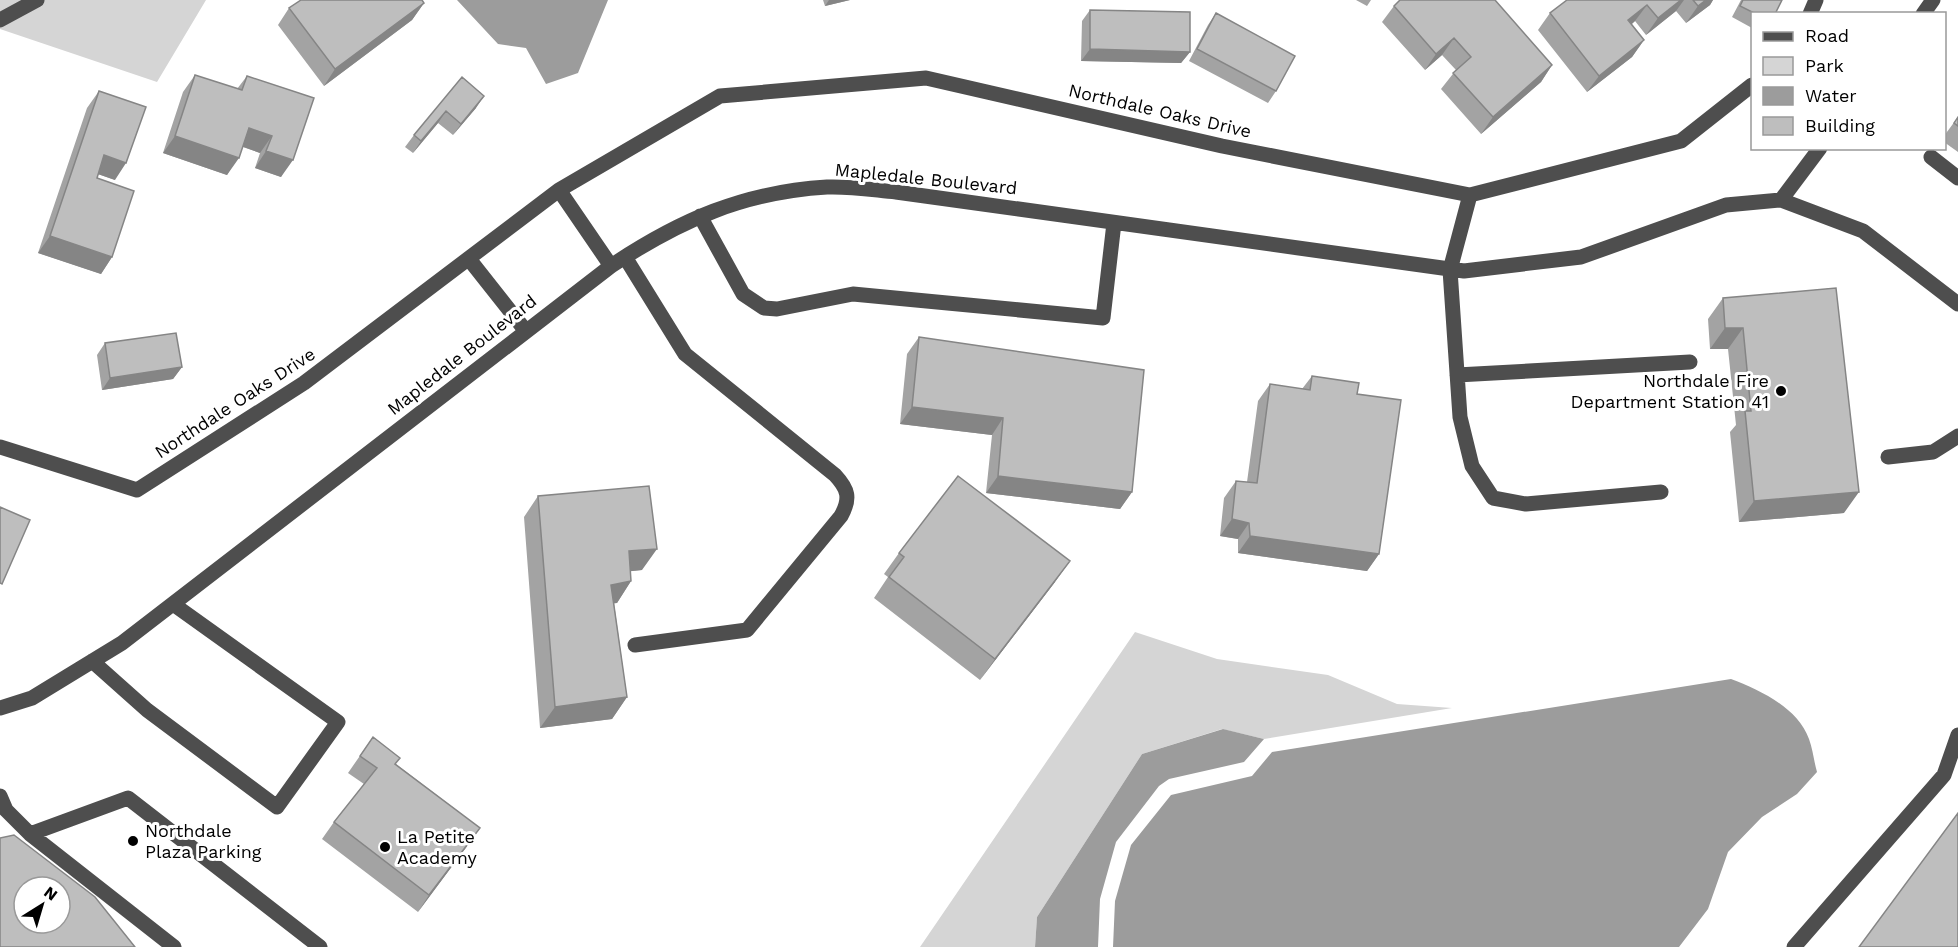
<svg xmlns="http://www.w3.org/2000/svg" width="1958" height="947" font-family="'Work Sans',sans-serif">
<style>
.green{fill:#d5d5d5}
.water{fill:#9c9c9c}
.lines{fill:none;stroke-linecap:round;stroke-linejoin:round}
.minor{stroke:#4e4e4e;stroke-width:15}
.wall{fill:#a3a3a3}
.shaded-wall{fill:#858585}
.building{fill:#bebebe;stroke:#858585;stroke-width:1.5;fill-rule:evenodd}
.poi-dot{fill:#000;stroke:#fff;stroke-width:2}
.labels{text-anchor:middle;stroke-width:6;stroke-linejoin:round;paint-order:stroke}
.street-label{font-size:18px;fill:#000;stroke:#fff}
.poi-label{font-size:18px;fill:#000;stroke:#fff;text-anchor:start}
</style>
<rect width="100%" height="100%" fill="#fff"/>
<!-- green -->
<path class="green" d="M0,0H206L157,82L0,29Z
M1135,632L1217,659L1328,675L1397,704L1452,708L1264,739L1222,729L1142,754L1037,917L1035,947H920Z"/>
<!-- water -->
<path class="water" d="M457,0H608L578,73L546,84L526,48L498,44Z
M1731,679C1760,690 1798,708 1809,739C1813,750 1814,762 1817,772L1797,794L1762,817L1728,852L1708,909L1679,947H1113L1115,901L1131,845L1171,795L1252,776L1272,752Z
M1223,729L1264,739L1244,762L1169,779L1159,786L1116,842L1100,899L1098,947H1035L1037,917L1142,754Z"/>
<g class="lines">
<!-- minor -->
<path class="minor" d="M1810,14L1816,0
M1923,14L1933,0
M0,20L37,0
M1931,157L1958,178
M559,190L611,266
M1470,195L1450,270L1460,417L1472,466L1493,498L1526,504L1661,492
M1781,200L1863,231L1958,304
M700,216L743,294L764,308L777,309L853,294L1103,318L1114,223
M625,257L685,354L835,475C848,489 851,498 841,516L747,630L635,645
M469,259L525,330
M1457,375L1690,362
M0,447L137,490L304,383L559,190L720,96L926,78L1222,146L1470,195L1681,141L1752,85
M1888,457L1933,452L1958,436
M92,661L147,710L277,807L338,722L173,604
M0,708L32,698L122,643L611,266C680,220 744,192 827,187C850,186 874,190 896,192L1464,271L1581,257L1726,205L1781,200L1820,148
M0,796L6,810L30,834L128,798L320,947
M30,834L174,947
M1794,947L1944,775L1958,735"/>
</g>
<!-- wall -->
<path class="wall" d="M823,0H850L825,6Z
M1356,0H1371L1367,6Z
M1567,0H1713L1710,5L1686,23L1676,11L1646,35L1635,21L1631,25L1644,40L1632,57L1587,92L1538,30L1550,13Z
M1741,0H1782L1775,14H1752V28L1732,17Z
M424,3L412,20L324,86L278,25L289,8Z
M1394,6L1552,65L1541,82L1481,134L1441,89L1456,70L1442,55L1425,70L1382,22Z
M1090,10L1190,52L1181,63L1081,61L1082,21Z
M1216,13L1276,91L1268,103L1189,61L1208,25Z
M195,75L237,89L247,76L314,98L281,177L255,168L260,153L243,147L227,175L163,153L183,92Z
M462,77L476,108L453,135L438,123L413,153L405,147L414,135Z
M99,91L115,180L98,174L97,178L112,257L101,274L38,253L87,108Z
M1958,117V152L1944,142V136Z
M1836,288L1844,513L1739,522L1730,432L1736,425L1728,349H1710L1708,319L1723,298Z
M919,337L1132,492L1120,509L986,493L992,435L900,424L907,354Z
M105,343L182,367L173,379L102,390L97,355Z
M1312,376L1357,394L1379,554L1367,571L1238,553V539L1220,536L1224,498L1236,481L1247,482L1258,401L1270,384L1302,389Z
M538,496L642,570L631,571V581L617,603H614L627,697L612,719L540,728L524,517Z
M899,553L1055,582L980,680L874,598L888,577L884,574Z
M373,737L396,764L480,828L418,912L322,839L334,822L364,784L348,773Z"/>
<!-- shaded-wall -->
<path class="shaded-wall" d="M829,0H850L825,6Z
M1681,0H1684L1676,11L1646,35L1658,18Z
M1706,0H1713L1710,5L1686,23L1698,6Z
M424,3L412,20L324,86L335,69Z
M1647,5L1635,21L1616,37L1628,20Z
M1454,38L1442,55L1425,70L1436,54Z
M1644,40L1632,57L1587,92L1599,76Z
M1090,49L1190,52L1181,63L1081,61Z
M1552,65L1541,82L1481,134L1493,117Z
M484,96L476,108L453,135L461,124Z
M446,111L438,123L413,153L421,141Z
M249,128L272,136L260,153L238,145Z
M175,136L239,158L227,175L163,153Z
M266,151L293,160L281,177L255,168Z
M104,155L126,163L115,180L92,172Z
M50,236L112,257L101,274L38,253Z
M1725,328H1743L1728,349H1710Z
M182,367L173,379L102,390L110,378Z
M912,407L1003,418L992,435L900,424Z
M998,476L1132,492L1120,509L986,493Z
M1859,492L1844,513L1739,522L1754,501Z
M1232,519L1249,523L1238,539L1220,536Z
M1250,536L1379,554L1367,571L1238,553Z
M657,549L642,570L614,573L629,551Z
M1070,561L1055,582L980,680L995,659Z
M631,581L617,603L597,606L611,585Z
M627,697L612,719L540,728L555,707Z
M480,828L468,845L418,912L429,895Z"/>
<!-- building -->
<path class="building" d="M301,0H422L424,3L335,69L289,8Z
M1400,0H1495L1552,65L1493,117L1453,73L1471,57L1454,38L1436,54L1394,6Z
M1567,0H1681L1658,18L1647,5L1628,20L1644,40L1599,76L1550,13Z
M1693,0H1706L1698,6Z
M1743,0H1782L1775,14H1756L1740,6Z
M1090,10L1190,12V52L1090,49Z
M1216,13L1295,56L1276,91L1197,49Z
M195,75L242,90L247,76L314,98L293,160L266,151L272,136L249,128L239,158L175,136Z
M462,77L484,96L461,124L446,111L421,141L414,135Z
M99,91L146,107L126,163L104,155L97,178L134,191L112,257L50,236Z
M1958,117V126L1954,123Z
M1836,288L1859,492L1754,501L1745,411H1751L1743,328H1725L1723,298Z
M176,333L182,367L110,378L105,343Z
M919,337L1144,370L1132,492L998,476L1003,418L912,407Z
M1312,376L1359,383L1357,394L1401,400L1379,554L1250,536L1249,523L1232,519L1236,481L1257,483L1270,384L1310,390Z
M958,476L1070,561L995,659L889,577L904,557L899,553Z
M649,486L657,549L629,551L631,581L611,585L627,697L555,707L538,496Z
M0,507L30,520L2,584L0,583Z
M373,737L400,758L395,764L480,828L429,895L334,822L377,768L360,756Z
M1958,813V947H1859Z
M14,835L95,897L135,947H0V838ZM24,887H60V923H24Z"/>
<!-- markers -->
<g class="poi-dot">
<circle cx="1781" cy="391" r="6"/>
<circle cx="133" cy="841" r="6"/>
<circle cx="385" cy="847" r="6"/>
</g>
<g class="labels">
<!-- street labels -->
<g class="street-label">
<text transform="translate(1160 111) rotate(13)" y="6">Northdale Oaks Drive</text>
<text transform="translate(926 179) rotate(6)" y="6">Mapledale Boulevard</text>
<text transform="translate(462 355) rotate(-38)" y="6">Mapledale Boulevard</text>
<text transform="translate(235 403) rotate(-33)" y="6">Northdale Oaks Drive</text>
</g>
<!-- poi labels -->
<g class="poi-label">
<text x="1769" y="387" text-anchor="end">Northdale Fire<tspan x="1769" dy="21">Department Station 41</tspan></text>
<text x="145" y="837">Northdale<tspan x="145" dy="21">Plaza Parking</tspan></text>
<text x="397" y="843">La Petite<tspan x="397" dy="21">Academy</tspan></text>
</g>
</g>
<!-- legend -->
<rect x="1751" y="12" width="195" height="138" fill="#ffffff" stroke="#999999" stroke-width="1.5"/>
<rect x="1763" y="32" width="30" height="9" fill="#4e4e4e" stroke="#999999" stroke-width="1.5"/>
<text x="1805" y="42" font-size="18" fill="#000000">Road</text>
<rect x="1763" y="57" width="30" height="18" fill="#d5d5d5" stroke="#999999" stroke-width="1.5"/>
<text x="1805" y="72" font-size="18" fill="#000000">Park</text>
<rect x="1763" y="87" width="30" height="18" fill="#9c9c9c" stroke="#999999" stroke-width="1.5"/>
<text x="1805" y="102" font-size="18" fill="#000000">Water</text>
<rect x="1763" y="117" width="30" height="18" fill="#bebebe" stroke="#999999" stroke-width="1.5"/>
<text x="1805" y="132" font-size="18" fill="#000000">Building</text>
<!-- north arrow -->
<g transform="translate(42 905) rotate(37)"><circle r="28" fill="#ffffff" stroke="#999999" stroke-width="1.5"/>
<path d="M0-4.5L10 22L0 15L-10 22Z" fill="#000000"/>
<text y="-9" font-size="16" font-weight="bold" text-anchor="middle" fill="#000000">N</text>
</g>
</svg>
